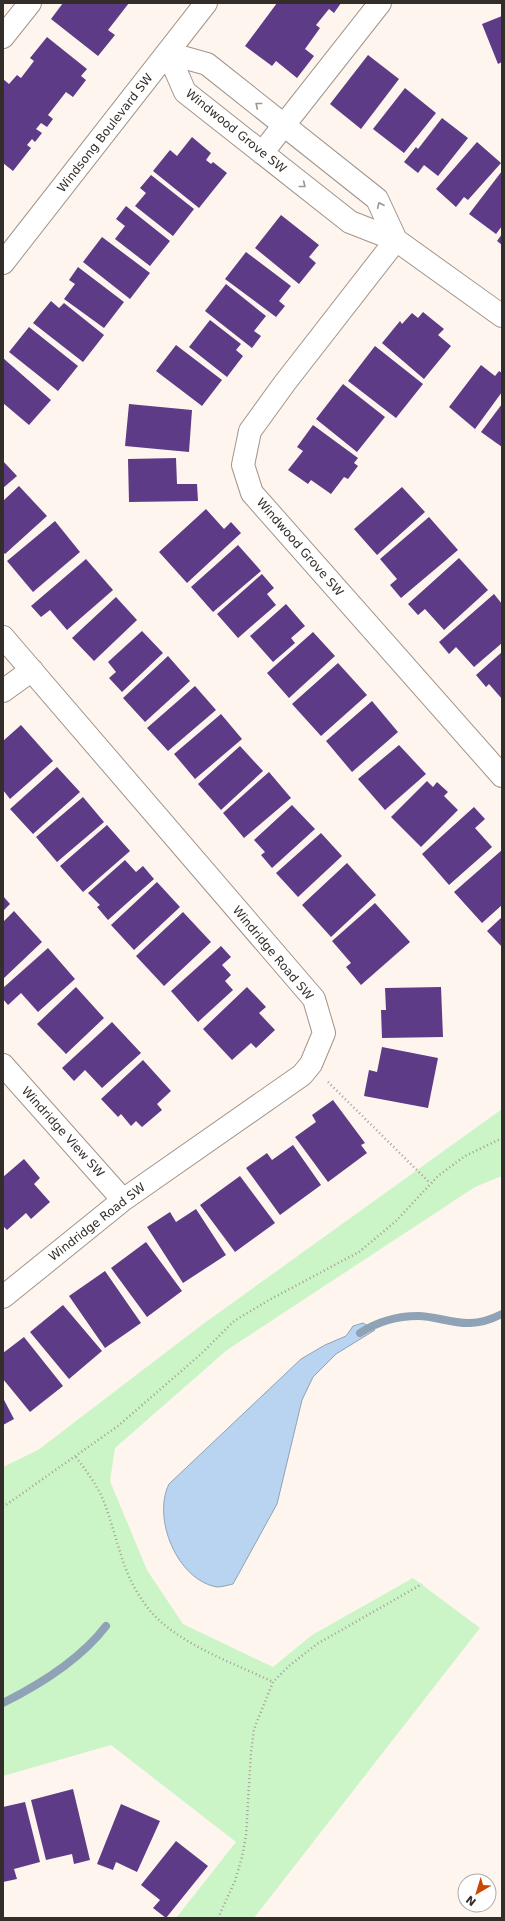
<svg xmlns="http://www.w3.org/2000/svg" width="505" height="1921" font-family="'DejaVu Sans',sans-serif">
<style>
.green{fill:#ccf5c7}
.water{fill:#b8d4f0;stroke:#90a2b5}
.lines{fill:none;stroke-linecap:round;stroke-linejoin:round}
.stream{stroke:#90a2b5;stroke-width:8}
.building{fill:#5e3b86}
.minor-casing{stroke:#a2948b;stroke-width:24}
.path{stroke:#a49c97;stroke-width:2.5;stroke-dasharray:1 3;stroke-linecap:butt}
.minor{stroke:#fff;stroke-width:22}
.oneway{stroke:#9a9694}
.labels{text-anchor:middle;stroke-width:4;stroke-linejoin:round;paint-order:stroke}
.street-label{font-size:12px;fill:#342e2a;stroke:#fff}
</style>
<rect width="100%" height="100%" fill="#fef5ef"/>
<!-- green -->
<path class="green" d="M502,1109V1176L475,1187L227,1350L115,1448L110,1481L147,1570L183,1624L273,1667L312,1635L413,1578L480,1628L254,1918H176L236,1842L111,1745L3,1776V1467L38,1450L203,1324Z"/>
<!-- water -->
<path class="water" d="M363,1323L375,1330L336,1354L313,1377L302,1400L277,1504L233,1584C228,1585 222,1587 217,1587C177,1580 152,1518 169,1484L301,1359L325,1345L346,1336L353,1326Z"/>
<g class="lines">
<!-- stream -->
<path class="stream" d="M360,1333C377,1322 398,1316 418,1316C435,1316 453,1324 470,1323C481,1323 492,1319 502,1314
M3,1703C41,1684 80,1660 106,1626"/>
</g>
<!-- building -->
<path class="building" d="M63,3H129L108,30L115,35L98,56L51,19Z
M277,3H341L334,13L329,9L316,25L320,28L305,49L314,56L297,78L276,61L272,66L245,46Z
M502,16V62L498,64L482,24Z
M47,37L87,69L81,76L86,80L73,97L66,92L48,115L53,119L47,127L41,123L36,129L42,133L35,142L32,139L27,145L31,148L13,171L3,163V79L9,84L17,75L21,78L34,61L30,58Z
M368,55L399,79L361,129L330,104Z
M405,88L436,113L404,153L373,129Z
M442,118L468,138L438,176L424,165L418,173L404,162L416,147L418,149Z
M192,137L211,153L206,160L211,164L213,162L227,173L199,208L153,171L170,150L177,156Z
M477,142L501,163L468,200L464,197L456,207L436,189Z
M502,171V226L496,234L469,214Z
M151,175L194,209L173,236L135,206L146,193L140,188Z
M126,206L170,241L150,266L115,239L125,226L116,219Z
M281,215L319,245L309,257L316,263L299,284L255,248Z
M502,234V245L497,241Z
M102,237L150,273L130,299L83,262Z
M246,252L291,286L279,301L285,306L276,317L225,279Z
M78,267L124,302L104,328L64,299L75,284L69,280Z
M226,284L266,316L254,331L261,336L252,348L205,311Z
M51,301L59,308L64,303L104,335L83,362L33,323Z
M423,312L444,329L438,335L451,346L424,379L382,343L400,321L402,324L412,313L418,318Z
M210,320L241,344L236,350L243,356L227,377L189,347Z
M29,327L78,366L58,391L9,352Z
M176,345L222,380L202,406L156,371Z
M375,346L423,384L396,418L348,381Z
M3,358L51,400L29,425L3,403Z
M481,365L495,376L499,371L502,373V392L475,429L449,407Z
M343,384L385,417L357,452L316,419Z
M129,404L192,410L189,452L125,446Z
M502,404V447L481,432Z
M313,425L358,458L354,463L358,466L348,479L344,477L331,494L311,480L308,484L288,470L303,451L297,447Z
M176,458L177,484H197L198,501L129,502L128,459Z
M3,461L17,476L3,488Z
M19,486L47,516L5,554L3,552V501Z
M402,487L425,512L377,555L354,529Z
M206,509L224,529L231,522L241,533L187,583L159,552Z
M429,517L458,550L401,598L390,585L397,579L380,559Z
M55,521L80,552L33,592L7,561Z
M238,545L261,571L213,612L191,587Z
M459,558L488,590L444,630L425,609L418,615L408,604Z
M86,559L113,590L67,630L50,610L41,617L31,606Z
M262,574L274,588L267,594L276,605L238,638L217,614Z
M494,594L502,604V643L474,667L456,647L449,654L439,642Z
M116,597L137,620L94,661L72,638Z
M286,604L305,626L291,638L295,643L273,662L250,636Z
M142,631L163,653L122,692L109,678L116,672L108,662Z
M313,632L335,656L289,698L267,673Z
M502,652V699L489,684L486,687L476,675Z
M168,656L190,681L145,722L123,698Z
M338,663L367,695L321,736L292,704Z
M195,686L216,710L168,751L147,728Z
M372,701L398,732L352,772L326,741Z
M221,714L242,739L195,779L174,754Z
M21,725L53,761L10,799L3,790V741Z
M399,745L426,774L385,810L358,779Z
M240,746L263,771L221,810L198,784Z
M57,767L80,792L33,834L10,809Z
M269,772L291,798L244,838L223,813Z
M427,781L433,787L437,782L448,792L444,796L458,810L421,847L391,817Z
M83,797L104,822L57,862L36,837Z
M292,805L315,829L272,868L261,855L265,852L254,840Z
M474,807L485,819L475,828L492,847L449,885L422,854Z
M107,825L130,851L83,892L60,866Z
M321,833L342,856L298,897L276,873Z
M502,850V905L482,923L454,892Z
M125,860L136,872L143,866L154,879L108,920L97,907L100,905L88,893Z
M347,863L376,895L331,937L302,905Z
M157,882L180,907L134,950L111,925Z
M3,896L10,904L3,911Z
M375,903L410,942L361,985L346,967L351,963L332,941Z
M14,911L42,942L3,979V922Z
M183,912L211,942L164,986L136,956Z
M502,917V947L487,931Z
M221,946L231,957L222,965L231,975L225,981L233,990L198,1022L171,991Z
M48,948L75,979L38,1012L21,993L8,1005L3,999V988Z
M76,987L104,1018L66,1054L37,1024Z
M247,987L266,1007L259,1013L275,1030L256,1048L251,1043L232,1060L203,1029Z
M441,987L443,1037L382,1038L381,1010H386L385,988Z
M112,1022L141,1053L102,1088L85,1070L74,1081L62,1068Z
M382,1047L438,1058L428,1108L364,1096L369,1070L377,1072Z
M143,1060L171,1091L157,1104L162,1110L142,1127L136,1121L131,1126L121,1114L118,1117L101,1099Z
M333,1100L365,1143L361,1145L367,1153L328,1182L295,1137L316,1122L312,1115Z
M293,1145L321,1185L280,1215L246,1168L267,1153L272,1160Z
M24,1159L40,1178L34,1184L50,1202L31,1219L26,1213L7,1230L3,1226V1177Z
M240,1176L275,1223L235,1252L200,1205Z
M196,1209L226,1255L183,1283L147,1227L170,1212L176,1222Z
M146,1242L182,1291L147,1317L111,1268Z
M105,1271L141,1323L105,1348L69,1296Z
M63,1305L102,1351L69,1379L30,1332Z
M24,1337L63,1386L30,1412L3,1379V1353Z
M3,1398L14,1419L3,1425Z
M73,1789L90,1860L74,1864L72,1854L46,1860L31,1800Z
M25,1802L40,1862L14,1869L17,1879L3,1882V1807Z
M121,1804L160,1821L137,1872L116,1862L113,1870L97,1864Z
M176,1841L208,1866L166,1918L153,1908L160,1900L141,1885Z"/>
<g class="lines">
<defs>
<path id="minor" d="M3,37L30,3
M168,53L185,92L350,222L396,240L502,316
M168,53L207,64L377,199L396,240
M262,153L380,3
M396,240L284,384L250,431L243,465L252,493L502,776
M3,263L206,3
M3,637L314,999L324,1033L311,1064L302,1075L123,1200L3,1297
M3,691L32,670
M3,1065L123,1200"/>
</defs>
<!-- minor casing -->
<use href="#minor" class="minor-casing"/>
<!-- path -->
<path class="path" d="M328,1082L430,1183
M76,1457C85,1469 94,1481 101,1495C113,1522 118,1553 131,1581C139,1597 151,1615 166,1626C197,1651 238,1665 273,1682
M3,1507L118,1426L201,1354L234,1321L269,1300L359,1252L395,1222L438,1176L465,1156L502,1138
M218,1918L235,1881L242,1857L246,1836L251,1752L254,1729L273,1682L289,1666L317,1644L422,1584"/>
<!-- minor -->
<use href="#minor" class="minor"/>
</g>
<!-- one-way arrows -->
<defs><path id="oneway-chevron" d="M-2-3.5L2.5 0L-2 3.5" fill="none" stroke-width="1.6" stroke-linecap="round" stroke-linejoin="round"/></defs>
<g class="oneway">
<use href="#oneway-chevron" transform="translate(258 105) rotate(-141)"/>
<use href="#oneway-chevron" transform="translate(303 185) rotate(38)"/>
<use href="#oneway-chevron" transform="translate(380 205) rotate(-115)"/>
</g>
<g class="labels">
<!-- street labels -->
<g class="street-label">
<text transform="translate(236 131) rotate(39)" y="4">Windwood Grove SW</text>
<text transform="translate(105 133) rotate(-52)" y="4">Windsong Boulevard SW</text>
<text transform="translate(300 547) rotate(49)" y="4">Windwood Grove SW</text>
<text transform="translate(273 953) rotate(50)" y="4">Windridge Road SW</text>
<text transform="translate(63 1132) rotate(48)" y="4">Windridge View SW</text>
<text transform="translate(97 1222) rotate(-38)" y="4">Windridge Road SW</text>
</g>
</g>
<!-- border -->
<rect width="505" height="1921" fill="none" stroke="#342e2a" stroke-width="8"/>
<!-- north arrow -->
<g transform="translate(477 1893) rotate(218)"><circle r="19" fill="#ffffff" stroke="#aeabaa"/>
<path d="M0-3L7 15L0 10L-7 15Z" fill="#cc4604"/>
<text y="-6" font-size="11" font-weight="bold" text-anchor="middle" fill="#342e2a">N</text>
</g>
</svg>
